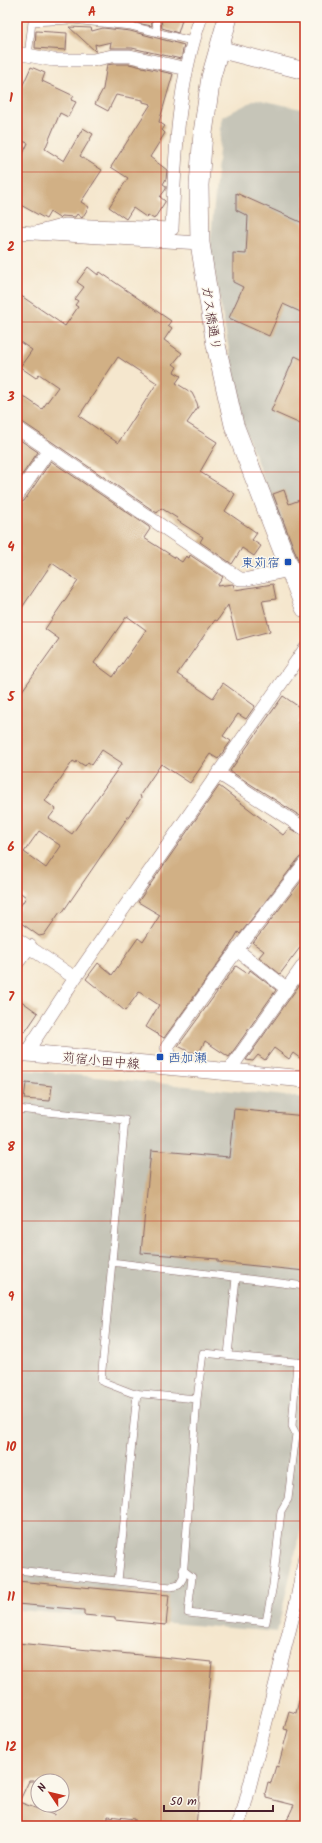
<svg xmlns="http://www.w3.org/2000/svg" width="322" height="1843" font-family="Kalam,'Klee One',sans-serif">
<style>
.industrial{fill:#c6c5b8}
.building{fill:#d1b085;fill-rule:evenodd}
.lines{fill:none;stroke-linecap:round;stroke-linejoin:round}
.service-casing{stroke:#866564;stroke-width:8}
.minor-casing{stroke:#866564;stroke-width:14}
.tertiary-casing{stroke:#866564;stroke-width:18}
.secondary-casing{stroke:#866564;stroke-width:20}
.service{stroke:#fff;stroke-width:7}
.minor{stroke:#fff;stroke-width:13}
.tertiary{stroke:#fff;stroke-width:17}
.secondary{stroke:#fff;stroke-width:19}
.grid{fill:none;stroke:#c8321e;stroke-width:1;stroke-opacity:0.55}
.transit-dot{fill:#1a4fb4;stroke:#fbf7ec;stroke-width:1.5}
.labels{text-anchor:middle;stroke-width:3;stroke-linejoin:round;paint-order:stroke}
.street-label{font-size:13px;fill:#4a1f2b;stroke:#fbf7ec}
.transit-label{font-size:13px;fill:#164399;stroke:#fbf7ec;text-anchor:end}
.neatline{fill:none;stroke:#c8321e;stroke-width:1.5}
.grid-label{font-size:13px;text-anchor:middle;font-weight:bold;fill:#c8321e}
</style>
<rect width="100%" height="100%" fill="#fbf7ec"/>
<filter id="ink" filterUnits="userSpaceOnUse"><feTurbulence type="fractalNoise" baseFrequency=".025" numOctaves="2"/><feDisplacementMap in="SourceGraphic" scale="8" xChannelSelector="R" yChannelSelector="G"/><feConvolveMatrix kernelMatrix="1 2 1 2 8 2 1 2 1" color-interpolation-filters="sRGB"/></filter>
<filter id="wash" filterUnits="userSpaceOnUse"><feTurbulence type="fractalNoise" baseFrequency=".012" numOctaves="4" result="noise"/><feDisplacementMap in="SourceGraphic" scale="16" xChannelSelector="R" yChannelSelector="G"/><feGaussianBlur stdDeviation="0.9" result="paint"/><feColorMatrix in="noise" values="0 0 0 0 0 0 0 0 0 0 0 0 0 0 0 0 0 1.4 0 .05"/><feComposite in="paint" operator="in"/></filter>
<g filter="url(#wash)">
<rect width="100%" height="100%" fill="#f5e7ce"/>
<!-- industrial -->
<path class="industrial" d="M257,99L305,110V592L243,424L210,249L222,117Z
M17,1069L305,1098V1511L277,1632L17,1610Z"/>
<g id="blocks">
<!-- building -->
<path class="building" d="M121,17H151L152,26L121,20Z
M161,17H170L182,20L178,33L162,28Z
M69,27L91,28L92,31L103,28L130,31L184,45L181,59L132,48H110L111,42L98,45L95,44L96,51H95Z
M36,31L67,33L66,50L35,48Z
M113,64H129L173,74L159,122L165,126L162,130L165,133L150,157L167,170L166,179L163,184L166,186V189L160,197L165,201V202L154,219L148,215L146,217L133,208L126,219L109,207L128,178L111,167L151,104L143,102V100L116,95L108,111L95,104L103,89L107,65Z
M31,67L45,73L42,81L74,96L71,100L76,102L68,117L60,113L45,149L64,161L83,128L93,134L80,156L102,170L81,202L89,207L82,218L77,214L75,217L61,216L59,218L50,212L46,219L17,203V167L28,143L17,139V98Z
M236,193L305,224V314L283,304L269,336L229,318L243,287L233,282V253L246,254L248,216L236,210Z
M88,267L98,275L100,272L171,321L168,325L172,328L164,340L182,353L173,364L177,367L174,372L181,376L176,383L192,393L197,403L198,407L187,423L217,442L200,472L235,494L225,511L257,533L252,540L261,546L254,556L242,548L232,564L200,542L203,537L178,521L177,518L161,508L157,513L21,421L17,420V392L42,409L58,387L39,374L36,378L20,367L32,350L17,340V293L65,326L78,307L75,305L78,301L75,299L84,287L77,282ZM118,357L157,383L118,443L79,416Z
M295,356L305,361V426L271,411Z
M17,438L38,452L17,482Z
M51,461L149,527L150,529L144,538L182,562L186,556L189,558L190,555L223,577L217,586L233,584L235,590L273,584L276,599L262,601L270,631L237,640L228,605L217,621L215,620L177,674L213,698L223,683L255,706L246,719L238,714L223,736L231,741L218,759L210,754L190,783L161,764L140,795L141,798L62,913L60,912L44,935L39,936L17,920V912L26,897L17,890V698L59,639L45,629L78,581L52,563L17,615V504L24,501ZM127,616L146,630L113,677L94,663ZM102,750L122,763L72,834L49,818L56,809L45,801L73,761L76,763L77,761L85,766L88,762L92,765ZM39,831L61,846L46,868L24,852Z
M284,490L289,504L305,498V578L273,494Z
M283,696L305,711L298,723L305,727V819L230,771Z
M219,786L283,835L289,828L305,837V855L299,858L240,934L238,932L227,951L164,1038L146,1027L159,1005L139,992L125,1011L86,979L98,963L112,975L138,938L143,942L160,915L138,902Z
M305,876V941L280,974L259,957L264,951L253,943Z
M236,966L248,974L250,970L276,990L229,1057L205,1041L199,1053L190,1052L178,1046Z
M305,977V1062L293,1053L289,1059L274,1048L265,1060L258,1055L253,1061L246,1060Z
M17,998L38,1013L25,1032L17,1026Z
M26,1083L52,1086L50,1101L24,1099Z
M234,1109L305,1116V1271L218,1262V1259L141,1253L151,1150L229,1157Z
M17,1581L169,1595L166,1625L115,1620V1618L84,1615V1610L17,1604Z
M17,1643L212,1662L196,1826H135V1819L108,1816L107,1826H17ZM29,1781H62V1805H56L54,1815L19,1802Z
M301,1692H305V1826H284L294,1805L266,1798V1794H265L268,1782L271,1783L276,1766L278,1767L288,1730L284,1729L289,1711L296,1713Z"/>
</g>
</g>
<g filter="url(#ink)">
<use href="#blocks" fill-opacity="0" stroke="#866564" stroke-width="1"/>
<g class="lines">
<defs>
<path id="service" d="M156,17L157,31
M28,56L32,22L72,20L131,26L192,41
M17,1067L25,1053
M17,1109L125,1120L101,1381L132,1393L197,1399L183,1578L179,1585L171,1587L17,1570
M111,1262L305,1286
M228,1355L236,1278
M197,1399L203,1353L305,1363
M183,1570L192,1577L188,1613L266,1622L273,1585L281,1511L288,1499L296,1434L292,1426L297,1362
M118,1581L137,1393"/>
<path id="minor" d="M17,53L53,60H93L112,56H130L187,69
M17,232L200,243
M35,233L65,225L172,229C175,158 177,85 201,17
M17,428L240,579H248L290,570
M17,496L49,450
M218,773L305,829
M17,939L75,978
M237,950L286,988
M17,963L30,946
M26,1053L75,978L305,649
M174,1067L167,1047L237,950L305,863
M228,1072L305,963
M237,1826L244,1808L296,1604L305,1557"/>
<path id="tertiary" d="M218,49L305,71
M17,1052L305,1079"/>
<path id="secondary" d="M228,17L211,77L203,133L199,185L200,243L216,345L234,425L305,608"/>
</defs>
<!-- service casing -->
<use href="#service" class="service-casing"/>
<!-- minor casing -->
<use href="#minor" class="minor-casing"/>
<!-- tertiary casing -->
<use href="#tertiary" class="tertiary-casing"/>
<!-- secondary casing -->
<use href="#secondary" class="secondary-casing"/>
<!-- service -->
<use href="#service" class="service"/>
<!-- minor -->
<use href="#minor" class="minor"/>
<!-- tertiary -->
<use href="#tertiary" class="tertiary"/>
<!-- secondary -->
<use href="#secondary" class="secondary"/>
</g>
</g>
<!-- grid -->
<path class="grid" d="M161,17V1826M17,172H305M17,322H305M17,472H305M17,622H305M17,772H305M17,922H305M17,1071H305M17,1221H305M17,1371H305M17,1521H305M17,1671H305"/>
<!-- markers -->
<g class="transit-dot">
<rect x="284" y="558" width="8" height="8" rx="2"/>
<rect x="156" y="1053" width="8" height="8" rx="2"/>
</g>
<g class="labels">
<!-- street labels -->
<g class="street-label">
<text transform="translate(212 318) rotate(81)" y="5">ガス橋通り</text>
<text transform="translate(101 1060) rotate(5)" y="5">苅宿小田中線</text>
</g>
<!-- transit labels -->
<g class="transit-label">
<text x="280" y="567">東苅宿</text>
<text x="168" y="1062" text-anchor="start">西加瀬</text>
</g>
</g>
<!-- margin -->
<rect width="322" height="1843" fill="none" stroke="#fbf7ec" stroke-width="44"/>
<!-- north arrow -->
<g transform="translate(50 1793) rotate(305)"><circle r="19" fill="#fbf7ec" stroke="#b4a19f"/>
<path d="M0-3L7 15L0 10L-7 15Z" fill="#c8321e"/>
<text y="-6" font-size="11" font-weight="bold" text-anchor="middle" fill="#4a1f2b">N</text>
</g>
<!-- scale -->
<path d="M164 1805v6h109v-6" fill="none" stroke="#4a1f2b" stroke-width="2"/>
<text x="170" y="1805" font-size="12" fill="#4a1f2b" stroke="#fbf7ec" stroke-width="3" paint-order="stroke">50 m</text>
<rect x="22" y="22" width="278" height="1799" class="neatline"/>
<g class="grid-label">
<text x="92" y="16">A</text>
<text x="230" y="16">B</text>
<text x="11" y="102">1</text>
<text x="11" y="251">2</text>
<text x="11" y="401">3</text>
<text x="11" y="551">4</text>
<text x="11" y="701">5</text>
<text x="11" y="851">6</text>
<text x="11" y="1001">7</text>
<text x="11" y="1151">8</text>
<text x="11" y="1301">9</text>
<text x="11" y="1451">10</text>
<text x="11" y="1601">11</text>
<text x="11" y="1751">12</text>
</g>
</svg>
